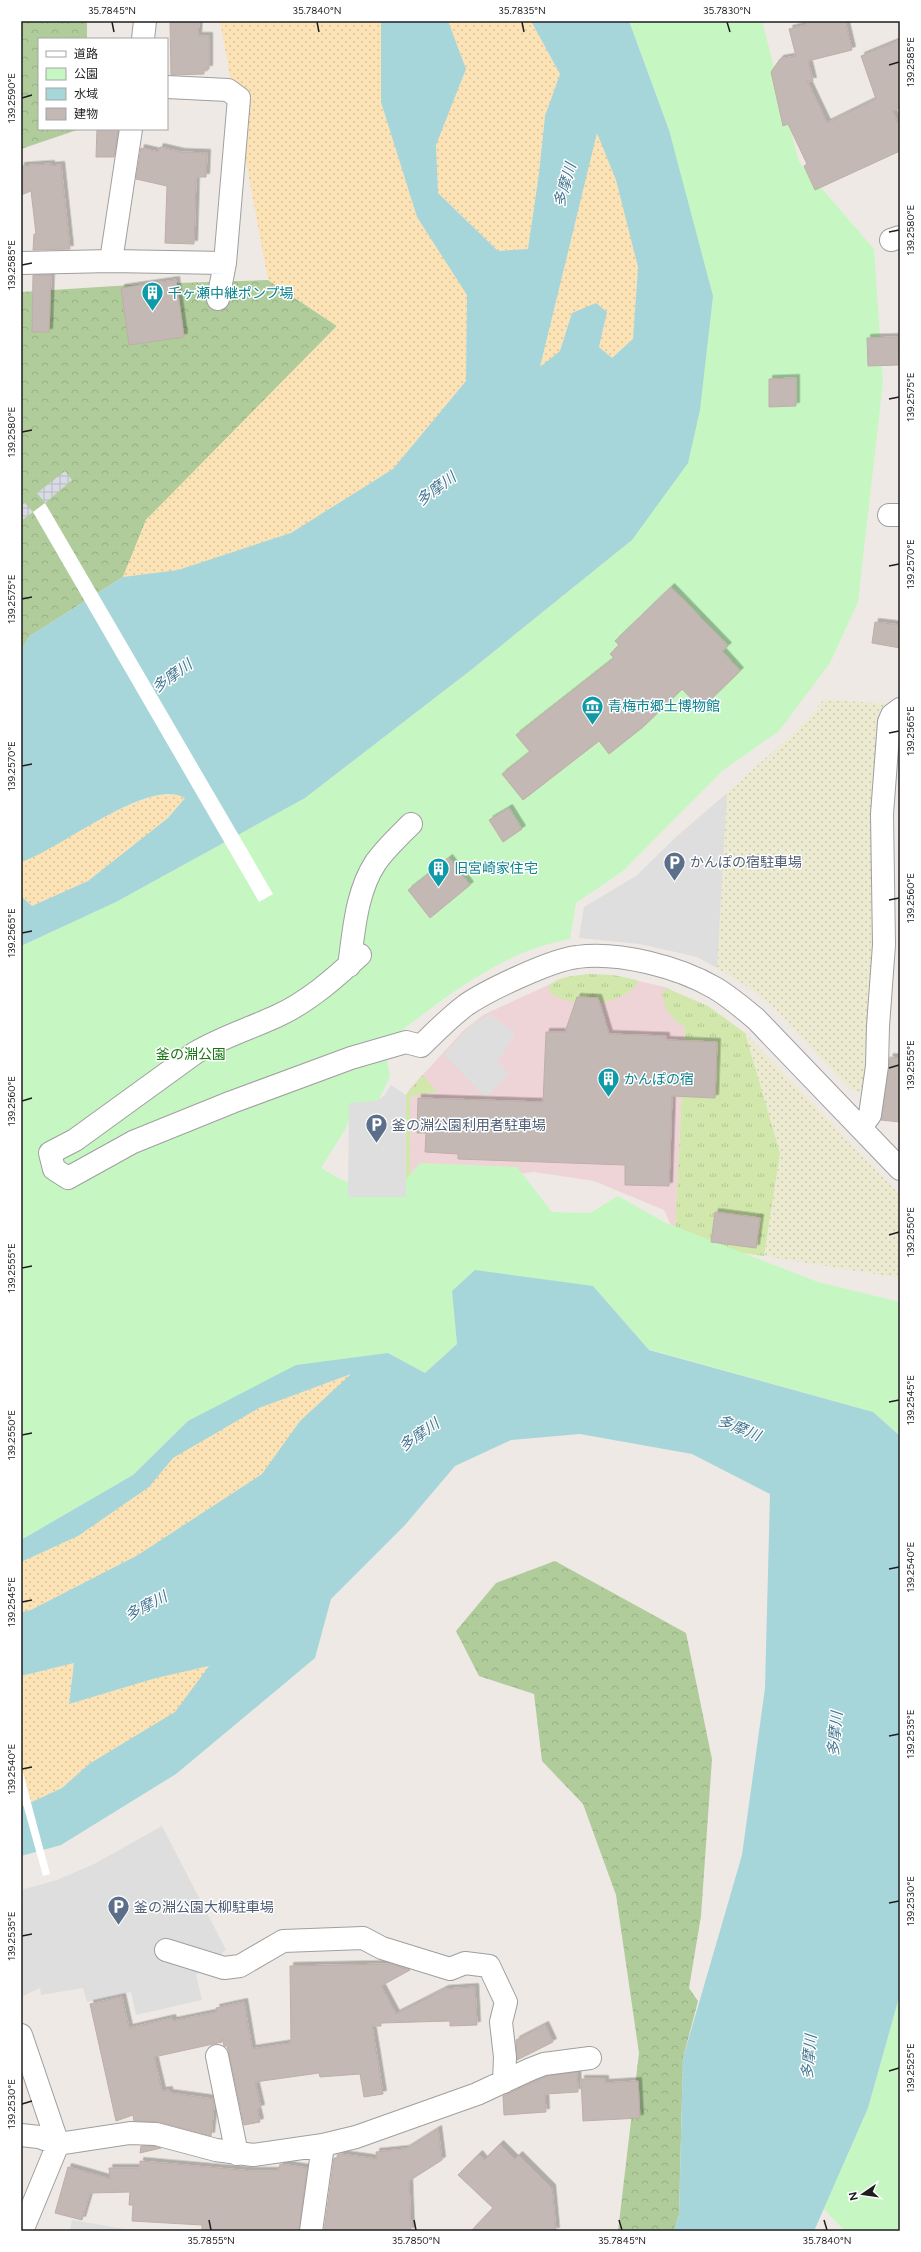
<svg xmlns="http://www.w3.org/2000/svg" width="921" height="2252" font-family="Figtree,'Noto Sans JP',sans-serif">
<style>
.commercial{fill:#efd4d7}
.farmland{fill:url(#farmland-dots)}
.grass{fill:url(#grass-tufts)}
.forest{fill:url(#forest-crowns)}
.sand{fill:url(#sand-dots)}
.park{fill:#c6f7c3}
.parking{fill:#dedede}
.plaza{fill:url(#plaza-grid)}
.water{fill:#a6d6da;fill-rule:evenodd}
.pier{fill:#fff}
.building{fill:#c3b8b4;stroke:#bfaea7;filter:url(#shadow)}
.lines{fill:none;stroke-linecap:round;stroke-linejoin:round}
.minor-casing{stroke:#9f9f9f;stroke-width:24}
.minor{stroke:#fff;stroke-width:22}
.ticks{fill:none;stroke:#1e1e1e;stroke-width:1.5}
.labels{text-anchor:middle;stroke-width:3;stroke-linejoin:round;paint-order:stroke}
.culture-label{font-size:14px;fill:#0d838f;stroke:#fff;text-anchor:start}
.service-label{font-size:14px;fill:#4e5e75;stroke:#fff;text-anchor:start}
.park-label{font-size:14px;fill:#167710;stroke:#fff}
.water-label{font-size:15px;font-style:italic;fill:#457792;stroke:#fff}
.neatline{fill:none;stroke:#1e1e1e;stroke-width:1.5}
.ticks-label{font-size:10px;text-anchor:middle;fill:#1e1e1e}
</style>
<defs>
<pattern id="farmland-dots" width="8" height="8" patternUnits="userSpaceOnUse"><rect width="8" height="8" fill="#ecead0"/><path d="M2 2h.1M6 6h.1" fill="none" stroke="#cac8b2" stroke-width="1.8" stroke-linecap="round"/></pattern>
<pattern id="grass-tufts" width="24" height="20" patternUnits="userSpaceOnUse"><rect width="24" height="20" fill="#d1e7ac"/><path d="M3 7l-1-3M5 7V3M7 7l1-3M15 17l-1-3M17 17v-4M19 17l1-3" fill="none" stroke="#b3c694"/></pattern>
<pattern id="forest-crowns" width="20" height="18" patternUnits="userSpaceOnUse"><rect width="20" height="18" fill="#b0cc9b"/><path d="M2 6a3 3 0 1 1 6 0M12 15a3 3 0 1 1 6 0" fill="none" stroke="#97af85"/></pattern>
<pattern id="sand-dots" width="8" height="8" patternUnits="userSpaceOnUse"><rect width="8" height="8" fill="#fce3b5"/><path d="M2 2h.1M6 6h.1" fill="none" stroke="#d8c29b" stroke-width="1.8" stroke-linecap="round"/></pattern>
<pattern id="plaza-grid" width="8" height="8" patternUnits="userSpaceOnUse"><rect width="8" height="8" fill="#d8dae4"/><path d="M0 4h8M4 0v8" fill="none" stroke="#b9bbc3"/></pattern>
<filter id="shadow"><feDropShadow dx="3.5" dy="-3.5" stdDeviation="0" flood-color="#0004"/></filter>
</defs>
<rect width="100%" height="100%" fill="#eee9e4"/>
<!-- commercial -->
<path class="commercial" d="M588,974L626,978L669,988L685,1027L675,1234L664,1210L594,1181L534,1172L406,1187V1095L409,1090L463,1031L483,1015L559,980Z"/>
<!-- farmland -->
<path class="farmland" d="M824,699L889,704L870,1096L851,1090L773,1007L748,987L717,968L727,793L807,721Z
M745,1033L900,1195V1278L764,1256L780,1153Z"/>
<!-- grass -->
<path class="grass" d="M588,974L613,975L637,980L638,984C616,1007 575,1010 549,992V987C557,976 575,976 588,974Z
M666,988L708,1006L745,1033L780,1153L764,1256L681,1244L675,1234L685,1027C671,1020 665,1009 662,994Z
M422,1075L437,1091C431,1094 419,1093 410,1097V1186L406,1187V1095Z"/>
<!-- forest -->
<path class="forest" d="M21,21H87V39H39V129H80L21,149Z
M268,280L337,326L146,520L123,577L30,636L21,650V292L146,284Z
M555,1561L686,1633L712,1759L701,1916L689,1988L698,2001L683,2058L679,2215L674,2231H618L639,2053L616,1895L583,1804L542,1761L534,1694L479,1676L456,1631L496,1583Z"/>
<!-- sand -->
<path class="sand" d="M220,21H381V102L417,217L467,295L466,381L393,469L291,533L178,570L123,577L146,520L337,326L268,280Z
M448,21H531L560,74L545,116L539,173L528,249L498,251L438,193L436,145L466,69Z
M597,132L616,180L638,267L633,339L612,358L599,347L607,312L572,313L560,351L540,368Z
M178,794L185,798L168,818L88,881L32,906L21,896V862L120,809L154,796Z
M352,1374L300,1421L262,1474L138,1555L31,1610L21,1612V1562L78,1536L149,1487L173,1458L259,1408Z
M74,1663L69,1704L156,1678L209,1666L176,1712L89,1764L62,1788L21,1807V1676Z"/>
<!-- park -->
<path class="park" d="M629,21H762L799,162L874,249L883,382L858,602L830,663L779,731L722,771L623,871L576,903L570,939C498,952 441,1001 384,1044L390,1076L377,1104L353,1107L346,1128L321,1168L342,1180L371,1190L398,1189L420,1163L517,1167L552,1212L590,1213L618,1196L664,1222L818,1282L900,1302V1436L873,1412L648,1349L593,1286L452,1291L457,1344L425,1373L388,1353L188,1421L133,1475L21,1540V946L116,902L305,798L471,670L632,540L669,130Z
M900,1994V2231H845L823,2208L868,2108Z"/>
<!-- parking -->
<path class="parking" d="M727,793L717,968L697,957L640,944L579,938L584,907L636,876L676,837Z
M491,1014L515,1034L498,1061L509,1074L486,1098L444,1055L473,1024Z
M391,1085L406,1095V1197H348L349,1103L376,1101L384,1096Z
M162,1826L226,1950L196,1975L202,2000L136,2015L131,1992L87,2002L83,1988L41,1995L40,1988L21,1997V1904L23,1903L21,1890L57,1880L94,1864Z
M72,2220L125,2229L145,2231H70Z"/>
<!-- plaza -->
<path class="plaza" d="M65,471L72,480L45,503L37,493Z
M25,503L33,512L21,521V506Z"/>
<!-- water -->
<path class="water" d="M381,21H448L466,69L436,145L438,193L498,251L528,249L539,173L545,116L560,74L531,21H629L669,130L713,296L700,410L688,463L632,540L471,670L305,798L116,902L21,946V896L32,906L88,881L168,818L185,798C149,776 58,851 21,862V650L30,636L123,577L178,570L291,533L393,469L466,381L467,295L417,217L381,102ZM597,133L616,180L638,267L633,339L612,358L599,347L607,312L596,303L572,313L560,351L540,367Z
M475,1270L593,1286L649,1350L873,1412L900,1436V1994L868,2108L814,2231H674L679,2215L683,2058L742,1855L765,1688L770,1494L692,1454L580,1434L511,1440L455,1466L405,1525L331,1599L315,1658L176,1774L61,1845L21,1856V1807L62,1788L89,1764L175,1712L209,1666L156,1678L69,1704L74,1663L21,1676V1612L31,1610L138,1555L262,1474L300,1421L351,1374L259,1408L173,1458L149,1487L78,1536L21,1562V1540L133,1475L188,1421L296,1365L388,1353L425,1373L457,1344L452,1291Z"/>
<!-- pier -->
<path class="pier" d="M45,503L273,894L259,902L33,512Z
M21,1765L50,1874L43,1876L21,1797Z"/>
<!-- building -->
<path class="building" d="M170,21H199L198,36H209V69H204V74L171,75Z
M805,21H845L852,50L808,61L813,81H807L827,123L876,99L861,56L900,40V108L892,111L900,128V151L815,190L804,166L807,164L788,124L783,126L771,72L780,59L796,56L789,29L806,25Z
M97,129H118L114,157H96Z
M160,147L181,152L207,153L206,177H196L194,244L165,243L167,186L136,179L141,148L158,152Z
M51,164V166L61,165L70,249L33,250L34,234H36L31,191L21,195V166Z
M33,275H51L49,332H32Z
M176,280L184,337L129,345L121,288Z
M898,337L899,365L868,366L867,338Z
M796,378V406L769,407V379Z
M671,587L728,646L722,651L740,671L701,709L682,689L643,727L609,754L599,741L523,800L502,774L530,752L516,735L614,658L610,654L619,645L615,641Z
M875,622L900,625V648L872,643Z
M509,808L522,829L503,842L489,820Z
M449,858L470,885L430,918L408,890Z
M577,997L598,998L609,1034L666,1036V1040L717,1042L715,1098L672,1096L669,1186L625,1185V1165L458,1159V1154L425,1152L426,1133H417L418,1098L543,1102L546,1032H565Z
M890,1057L900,1058V1122L881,1120Z
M715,1212L760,1218L756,1248L711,1242Z
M391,1964L410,1970L381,1986L396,2014L445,1989L475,1987L477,2025L450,2026V2021L381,2023V2026H372L383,2094L364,2097L360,2074L320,2077L319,2073L255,2082L261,2108L257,2109L260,2122L244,2125L229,2054L227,2046H224L222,2037V2042L154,2057L162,2091L169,2090V2093L213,2099L214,2105L211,2136L159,2122L134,2121L133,2115L116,2121L90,2004L122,1997L129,2028L172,2018L173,2021L217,2012L216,2008L244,2002L252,2049L291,2043L290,1966Z
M545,2025L553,2042L517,2060L516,2040Z
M577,2072L578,2092L545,2094L546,2112L504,2115L503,2096L547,2076Z
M581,2079H605V2083L638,2081L640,2118L583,2121Z
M438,2129L442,2160L409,2181L411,2231H324L334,2158H338V2154H340L377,2159L376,2152L406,2149Z
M500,2144L515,2159L519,2155L552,2188L556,2231H471L493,2208L458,2175L479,2154L484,2160Z
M141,2146H154L161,2148L140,2153Z
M140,2161L251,2171H279L280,2164L307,2168L299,2231H202V2225L132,2221L133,2205H129L130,2192L90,2193L82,2220L55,2213L68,2167L110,2179L109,2168H140Z"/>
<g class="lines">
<defs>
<path id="minor" d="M143,39L145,21
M167,87L228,90L239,98L225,263L218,299
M891,240L900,237
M111,261L131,129
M21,263L111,261L225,263
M889,515H900
M360,955C335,978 308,1002 277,1016C249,1029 222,1037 195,1053L75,1140L50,1153L54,1169L68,1178L133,1142L232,1102L351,1058L406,1042L421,1046C435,1032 450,1017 466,1005C488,990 551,960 577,957C618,951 679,967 715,988C730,997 743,1008 756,1019L900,1169
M349,966C354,931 356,892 376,862C386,848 399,836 411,824
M861,1127L870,1115L877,1066L878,1026L884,945L882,814L889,722L892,715L900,709
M166,1950L224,1968L240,1966L283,1941L363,1938L382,1948L450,1969L465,1963L489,1966L506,2002L501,2022L505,2057L504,2082
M21,2035L58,2144L22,2231
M217,2056L237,2154
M21,2135L39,2137L58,2144L130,2133L156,2134L216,2150L253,2155L323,2145L356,2137L477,2094L531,2069L544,2064L590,2058
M311,2231L323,2145"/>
</defs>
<!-- minor casing -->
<use href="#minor" class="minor-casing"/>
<!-- minor -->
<use href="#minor" class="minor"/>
</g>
<!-- ticks -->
<path class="ticks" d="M112,22L114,32M317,22L319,32M522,22L524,32M727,22L730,32M889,65L899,62M22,98L32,95M889,232L899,230M22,265L32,263M889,399L899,397M22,432L32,430M889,566L899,564M22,599L32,597M889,733L899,731M22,766L32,764M889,900L899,898M22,933L32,931M889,1068L899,1065M22,1101L32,1098M889,1235L899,1232M22,1268L32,1266M889,1402L899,1400M22,1435L32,1433M889,1569L899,1567M22,1602L32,1600M889,1736L899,1734M22,1769L32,1767M889,1903L899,1901M22,1936L32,1934M889,2071L899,2068M22,2104L32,2101M209,2220L211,2230M414,2220L416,2230M619,2220L622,2230M824,2220L827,2230"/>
<!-- icons -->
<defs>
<symbol id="building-pin" viewBox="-11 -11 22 30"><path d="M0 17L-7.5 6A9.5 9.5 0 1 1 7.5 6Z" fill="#0f9aa8" stroke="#fff"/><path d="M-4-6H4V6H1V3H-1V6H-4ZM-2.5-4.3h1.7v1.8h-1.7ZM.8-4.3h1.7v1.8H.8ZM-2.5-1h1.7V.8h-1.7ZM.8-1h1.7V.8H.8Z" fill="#fff"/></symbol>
<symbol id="museum-pin" viewBox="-11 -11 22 30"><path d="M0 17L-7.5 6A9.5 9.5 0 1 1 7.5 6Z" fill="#0f9aa8" stroke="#fff"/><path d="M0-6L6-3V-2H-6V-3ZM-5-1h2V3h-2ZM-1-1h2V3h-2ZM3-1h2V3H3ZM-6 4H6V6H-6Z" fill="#fff"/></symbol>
<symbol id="parking-pin" viewBox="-11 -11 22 30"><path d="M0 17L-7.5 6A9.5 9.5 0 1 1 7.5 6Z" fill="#5c6f8a" stroke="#fff"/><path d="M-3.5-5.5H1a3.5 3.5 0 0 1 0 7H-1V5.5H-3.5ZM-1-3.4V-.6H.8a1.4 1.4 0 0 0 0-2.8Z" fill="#fff"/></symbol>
</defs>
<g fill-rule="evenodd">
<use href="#building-pin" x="140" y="280" width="25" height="34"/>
<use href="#museum-pin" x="580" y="694" width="25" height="34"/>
<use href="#parking-pin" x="662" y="850" width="25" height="34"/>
<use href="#building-pin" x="426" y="856" width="25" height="34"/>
<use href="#building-pin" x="596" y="1066" width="25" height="34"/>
<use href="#parking-pin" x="364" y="1112" width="25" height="34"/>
<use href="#parking-pin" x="106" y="1894" width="25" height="34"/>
</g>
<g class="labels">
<!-- culture labels -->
<g class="culture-label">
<text x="168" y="298">千ヶ瀬中継ポンプ場</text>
<text x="608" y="711">青梅市郷土博物館</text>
<text x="454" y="873">旧宮崎家住宅</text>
<text x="624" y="1084">かんぽの宿</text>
</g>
<!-- service labels -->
<g class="service-label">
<text x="690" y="867">かんぽの宿駐車場</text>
<text x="392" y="1130">釜の淵公園利用者駐車場</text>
<text x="134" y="1912">釜の淵公園大柳駐車場</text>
</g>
<!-- park labels -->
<g class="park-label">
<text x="191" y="1059">釜の淵公園</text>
</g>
<!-- water labels -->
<g class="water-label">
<text transform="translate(565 185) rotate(-74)" y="5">多摩川</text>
<text transform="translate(436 489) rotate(-37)" y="5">多摩川</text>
<text transform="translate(172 676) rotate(-36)" y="5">多摩川</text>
<text transform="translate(739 1428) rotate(22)" y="5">多摩川</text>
<text transform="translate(419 1435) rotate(-35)" y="5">多摩川</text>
<text transform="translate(146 1606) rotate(-28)" y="5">多摩川</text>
<text transform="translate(835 1734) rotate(-85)" y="5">多摩川</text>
<text transform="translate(809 2057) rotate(-85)" y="5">多摩川</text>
</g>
</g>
<!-- border -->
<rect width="921" height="2252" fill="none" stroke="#ffffff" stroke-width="44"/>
<!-- legend -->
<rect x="38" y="38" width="130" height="92" fill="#ffffff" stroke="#a5a5a5"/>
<rect x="46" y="51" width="20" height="6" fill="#ffffff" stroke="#a5a5a5"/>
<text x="74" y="58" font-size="12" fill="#1e1e1e">道路</text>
<rect x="46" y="68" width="20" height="12" fill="#c6f7c3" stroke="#a5a5a5"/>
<text x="74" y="78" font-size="12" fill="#1e1e1e">公園</text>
<rect x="46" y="88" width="20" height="12" fill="#a6d6da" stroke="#a5a5a5"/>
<text x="74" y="98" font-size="12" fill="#1e1e1e">水域</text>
<rect x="46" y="108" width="20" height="12" fill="#c3b8b4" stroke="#a5a5a5"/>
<text x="74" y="118" font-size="12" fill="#1e1e1e">建物</text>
<!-- north arrow -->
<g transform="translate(863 2194) rotate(257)" stroke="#ffffff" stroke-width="3" paint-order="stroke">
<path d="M0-3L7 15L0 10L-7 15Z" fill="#1e1e1e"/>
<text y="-6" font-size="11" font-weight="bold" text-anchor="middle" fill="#1e1e1e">N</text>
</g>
<rect x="22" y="22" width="877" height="2208" class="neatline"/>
<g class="ticks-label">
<text x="112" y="14">35.7845°N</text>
<text x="317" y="14">35.7840°N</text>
<text x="522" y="14">35.7835°N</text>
<text x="727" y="14">35.7830°N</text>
<text transform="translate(910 62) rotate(-90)" y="4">139.2585°E</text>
<text transform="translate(11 98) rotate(-90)" y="4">139.2590°E</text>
<text transform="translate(910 230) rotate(-90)" y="4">139.2580°E</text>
<text transform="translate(11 265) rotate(-90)" y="4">139.2585°E</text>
<text transform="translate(910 397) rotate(-90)" y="4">139.2575°E</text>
<text transform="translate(11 432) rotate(-90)" y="4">139.2580°E</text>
<text transform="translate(910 564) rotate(-90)" y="4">139.2570°E</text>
<text transform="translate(11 599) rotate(-90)" y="4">139.2575°E</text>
<text transform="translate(910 731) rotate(-90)" y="4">139.2565°E</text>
<text transform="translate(11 766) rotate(-90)" y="4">139.2570°E</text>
<text transform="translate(910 898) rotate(-90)" y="4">139.2560°E</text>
<text transform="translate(11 933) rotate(-90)" y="4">139.2565°E</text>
<text transform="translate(910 1065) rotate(-90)" y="4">139.2555°E</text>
<text transform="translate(11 1101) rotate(-90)" y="4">139.2560°E</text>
<text transform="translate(910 1232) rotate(-90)" y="4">139.2550°E</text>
<text transform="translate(11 1268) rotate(-90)" y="4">139.2555°E</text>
<text transform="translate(910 1400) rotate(-90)" y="4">139.2545°E</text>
<text transform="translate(11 1435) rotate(-90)" y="4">139.2550°E</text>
<text transform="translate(910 1567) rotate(-90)" y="4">139.2540°E</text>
<text transform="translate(11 1602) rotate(-90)" y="4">139.2545°E</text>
<text transform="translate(910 1734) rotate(-90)" y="4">139.2535°E</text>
<text transform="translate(11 1769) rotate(-90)" y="4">139.2540°E</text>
<text transform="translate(910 1901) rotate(-90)" y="4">139.2530°E</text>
<text transform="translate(11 1936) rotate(-90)" y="4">139.2535°E</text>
<text transform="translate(910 2068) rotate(-90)" y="4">139.2525°E</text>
<text transform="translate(11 2104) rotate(-90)" y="4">139.2530°E</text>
<text x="211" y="2244">35.7855°N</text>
<text x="416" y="2244">35.7850°N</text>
<text x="622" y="2244">35.7845°N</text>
<text x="827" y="2244">35.7840°N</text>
</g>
</svg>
